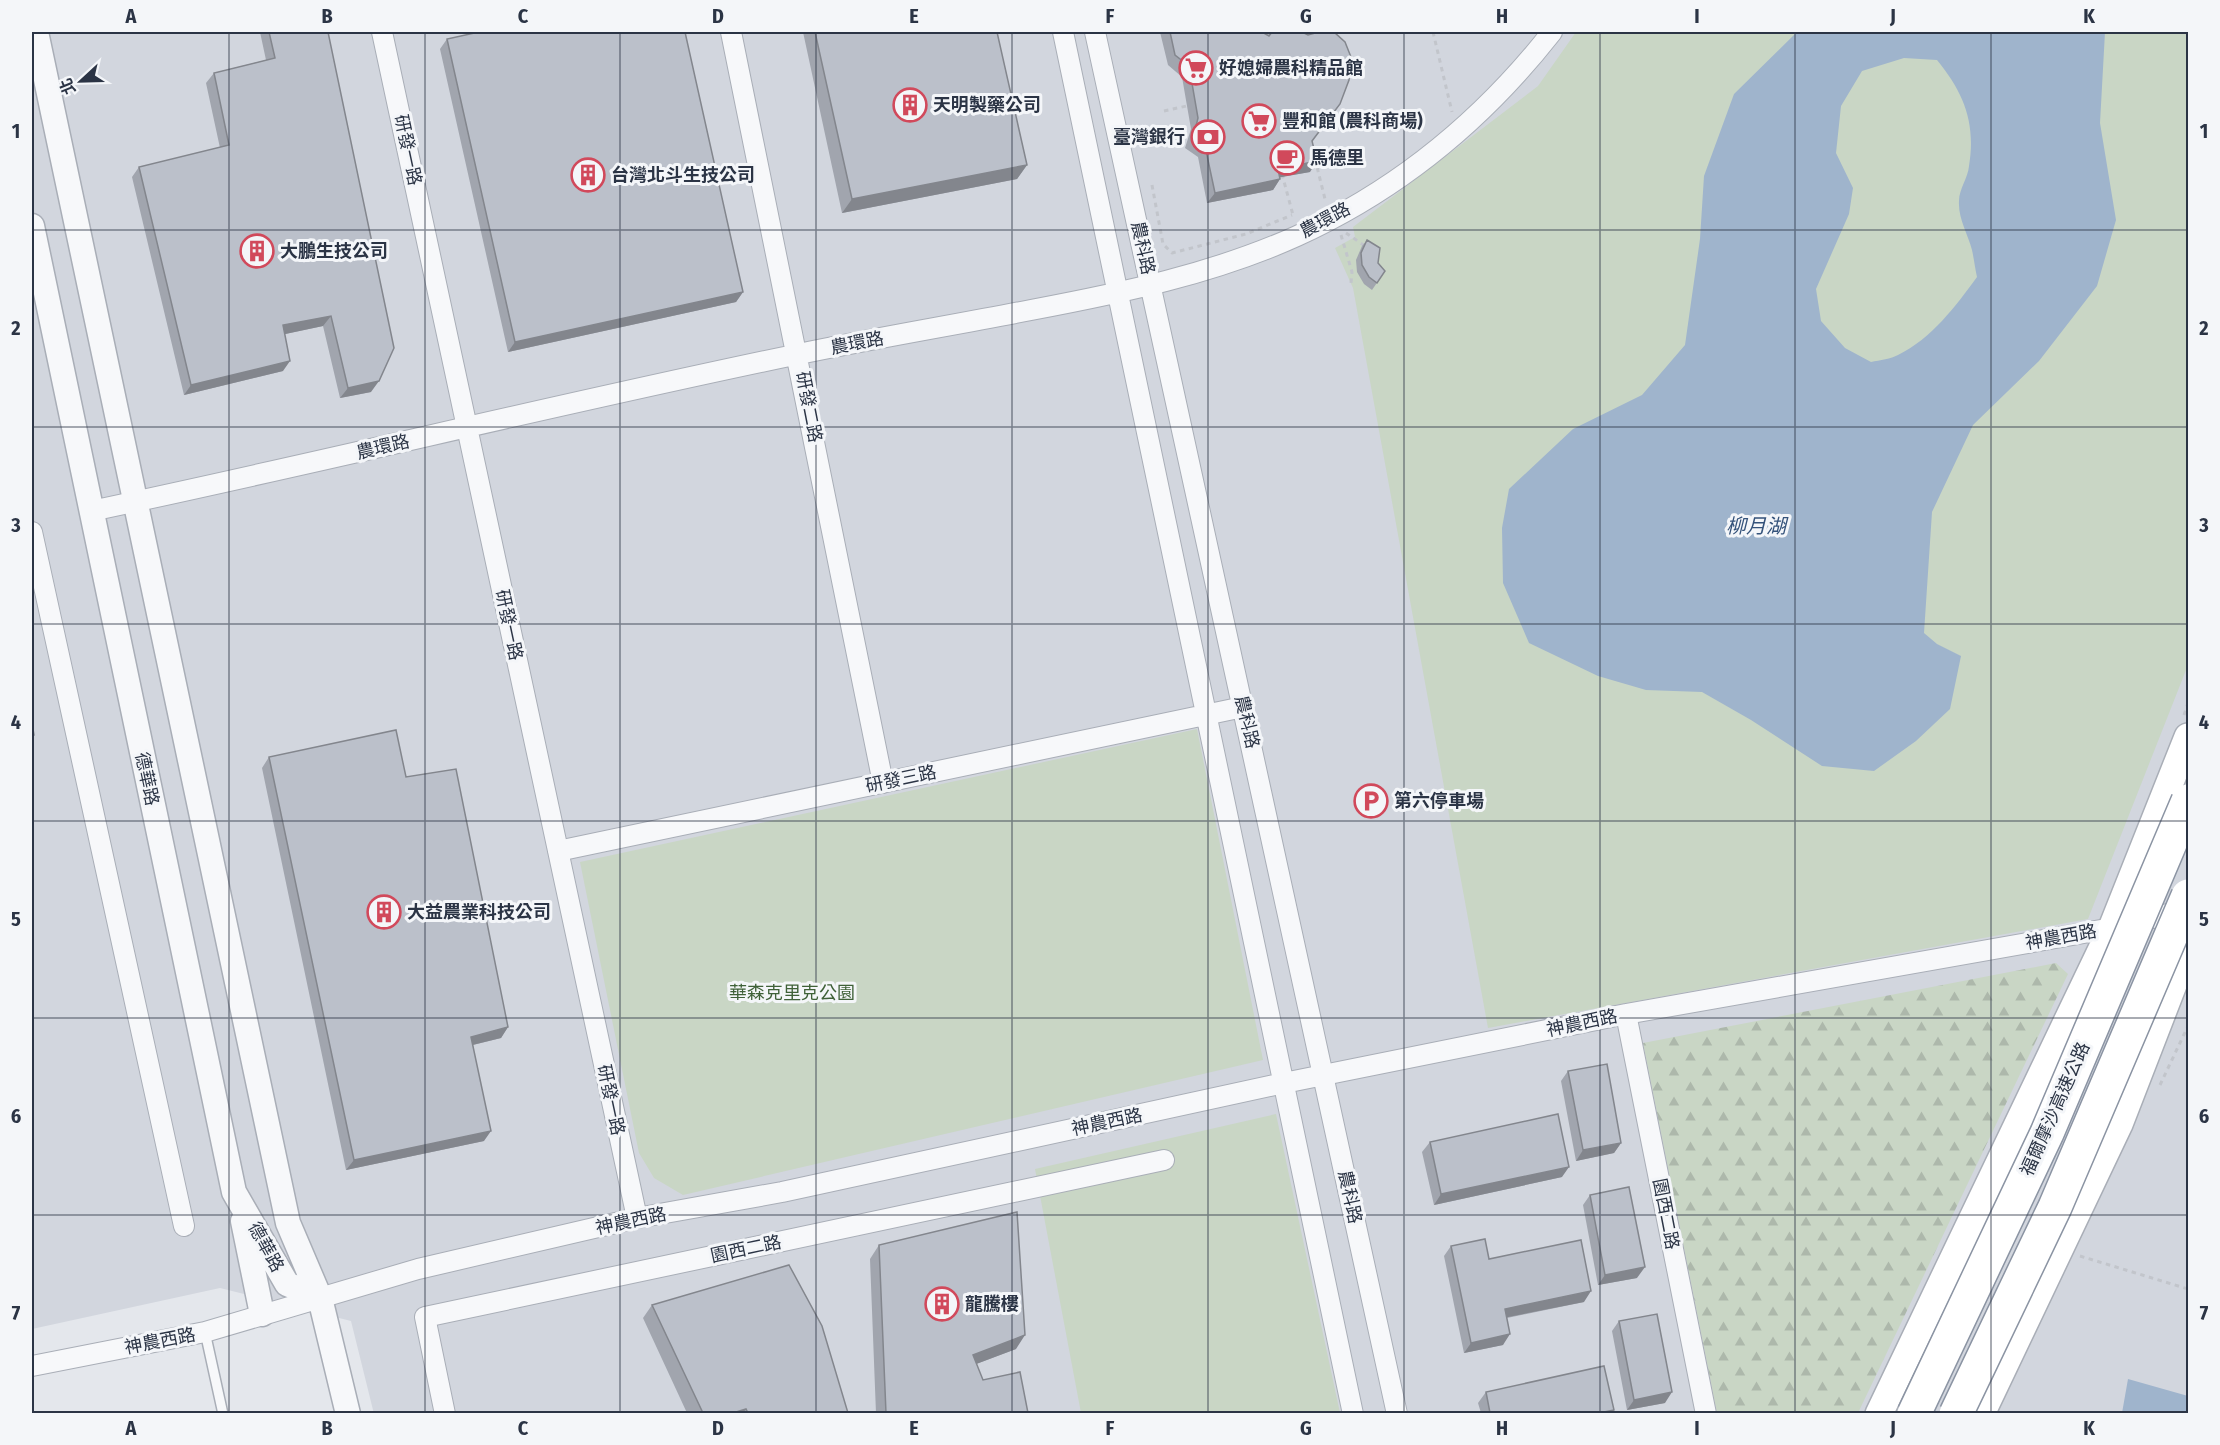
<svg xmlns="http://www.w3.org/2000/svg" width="2220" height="1445" font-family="'Fira Sans Condensed','Noto Sans TC',sans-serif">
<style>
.built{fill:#d2d6de}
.forest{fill:url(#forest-firs)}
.park{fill:#c9d6c5}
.water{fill:#9fb4cc;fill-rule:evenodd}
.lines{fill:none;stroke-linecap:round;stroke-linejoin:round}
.service-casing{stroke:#a9aeb7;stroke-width:12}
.minor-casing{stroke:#a9aeb7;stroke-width:22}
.tertiary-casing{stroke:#a9aeb7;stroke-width:27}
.secondary-casing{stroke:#a9aeb7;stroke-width:30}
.path{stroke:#c2c5cb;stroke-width:3;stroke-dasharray:4.5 4.5;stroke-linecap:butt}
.service{stroke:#f7f8fa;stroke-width:9}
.minor{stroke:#f7f8fa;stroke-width:20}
.tertiary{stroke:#f7f8fa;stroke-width:24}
.secondary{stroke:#fff;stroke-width:27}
.motorway-bridge-casing{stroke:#8b94a3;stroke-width:36;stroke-linecap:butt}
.motorway-bridge{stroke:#fff;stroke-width:33}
.wall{fill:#a1a5ae}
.shaded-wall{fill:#83868d}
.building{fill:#bbc0ca;stroke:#83868d;stroke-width:1.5}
.grid{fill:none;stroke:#2b3445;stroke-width:1.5;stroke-opacity:0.55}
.labels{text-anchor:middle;stroke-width:6;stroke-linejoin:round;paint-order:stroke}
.poi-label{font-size:18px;font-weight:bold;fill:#2b3445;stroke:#f4f6f9;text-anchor:start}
.street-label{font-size:18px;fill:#2b3445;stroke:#f4f6f9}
.park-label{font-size:18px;fill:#3f6138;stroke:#f4f6f9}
.water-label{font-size:20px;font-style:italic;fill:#34527a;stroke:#f4f6f9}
.neatline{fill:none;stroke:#2b3445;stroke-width:2}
.grid-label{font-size:20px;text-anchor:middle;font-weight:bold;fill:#2b3445}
</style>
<defs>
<pattern id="forest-firs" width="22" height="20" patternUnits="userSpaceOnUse" patternTransform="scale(1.5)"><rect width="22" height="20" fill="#c9d6c5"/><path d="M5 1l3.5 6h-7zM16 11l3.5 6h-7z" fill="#adb8ab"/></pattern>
</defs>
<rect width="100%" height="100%" fill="#e4e7ec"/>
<!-- built -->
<path class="built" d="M32,32H2188V1413L374,1414L351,1321L220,1288L32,1329Z"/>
<!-- forest -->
<path class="forest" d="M2056,963L2068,974L1858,1413H1717L1643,1043Z"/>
<!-- park -->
<path class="park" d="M1576,32H2188V665L2088,919L1488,1028L1353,288L1335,248L1355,237L1353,227L1538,86Z
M1197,729L1263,1060L683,1195L654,1178L639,1153L580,862Z
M1276,1114L1340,1413H1081L1035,1169Z"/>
<!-- water -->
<path class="water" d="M1797,32H2105L2100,123L2116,220L2097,286L2039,361L1973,425L1932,512L1924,633L1937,644L1961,656L1950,709L1916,741L1874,771L1822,766L1751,720L1702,692L1646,690L1598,676L1529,643L1503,583L1502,528L1509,489L1573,429L1642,395L1685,345L1700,239L1704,176L1734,94ZM1904,58L1937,60C1964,93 1976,123 1969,166C1968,178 1959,189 1959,201C1958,219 1968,234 1972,250C1974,259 1975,268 1977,277C1956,306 1931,339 1898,355C1891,359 1880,360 1871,362L1845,348L1821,321L1816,289L1849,214L1853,188L1836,153L1841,106L1862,71Z
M2128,1379L2188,1396V1413H2122Z"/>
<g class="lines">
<defs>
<path id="service" d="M205,1332L223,1414"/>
<path id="minor" d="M382,32L637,1218
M731,32L883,783
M1063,32L1353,1414
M1095,32L1397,1414
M91,511C328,461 562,403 799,354C876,338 954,325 1031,310C1121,293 1213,274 1297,236C1400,189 1483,120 1552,32
M32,532L184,1226
M558,851L1243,707
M1626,1014L1706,1414
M32,1366L205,1332L418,1269L637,1218L782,1192L1284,1083L1626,1014L2112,928L2188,909
M445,1414L425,1317L1164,1160"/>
<path id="tertiary" d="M36,32L288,1223L320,1298L348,1414
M32,226L234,1192L287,1284L320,1298
M243,1221L262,1314"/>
<path id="secondary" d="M1879,1414L2112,928L2188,737
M1981,1414L2119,1124L2188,946"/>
</defs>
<!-- service casing -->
<use href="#service" class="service-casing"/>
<!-- minor casing -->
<use href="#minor" class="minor-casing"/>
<!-- tertiary casing -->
<use href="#tertiary" class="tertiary-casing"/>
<!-- secondary casing -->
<use href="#secondary" class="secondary-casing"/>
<!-- path -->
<path class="path" d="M1433,32L1452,112
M1164,111L1191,105
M1315,159L1325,199L1322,201
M1282,174L1293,215
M1152,185L1163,244L1172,253L1246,234L1292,215
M1346,233L1365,246
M1341,235L1352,272L1351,283
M2184,715L2188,703
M2160,1085L2188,1026
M2080,1256L2188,1289"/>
<!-- service -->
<use href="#service" class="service"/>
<!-- minor -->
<use href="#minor" class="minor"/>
<!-- tertiary -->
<use href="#tertiary" class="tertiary"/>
<!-- secondary -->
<use href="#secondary" class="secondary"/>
<defs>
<path id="motorway-bridge" d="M1914,1414L2047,1133L2188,801
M1956,1414L2055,1207L2188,896"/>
</defs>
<!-- motorway-bridge casing -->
<use href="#motorway-bridge" class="motorway-bridge-casing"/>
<!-- motorway-bridge -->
<use href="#motorway-bridge" class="motorway-bridge"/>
</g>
<!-- wall -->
<path class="wall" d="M260,32H328L371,392L340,398L323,326L285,334L283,371L184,395L132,177L139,167L220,148L206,83L214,73L266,60Z
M803,32H997L1027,165L1017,179L842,213Z
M1160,32H1262L1268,35L1270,32H1302L1313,142L1310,172L1280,177V179L1273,190L1207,203L1198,157L1185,148L1191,129L1182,77L1168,65Z
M447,39L743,292L736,302L508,352L440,49Z
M1367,240L1378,263L1385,271L1372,290L1364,284L1357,272L1356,260L1362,246Z
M269,757L406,777L508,1027L501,1038L473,1045L484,1141L346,1170L262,768Z
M1568,1071L1621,1143L1614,1153L1576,1161L1561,1081Z
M1430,1142L1562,1177L1434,1205L1422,1152Z
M1590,1195L1637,1278L1598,1285L1583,1205Z
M879,1245L1016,1349L976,1364L983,1380L1028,1413H876L870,1259Z
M1451,1246L1489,1259L1584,1302L1507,1318L1503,1345L1464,1353L1444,1256Z
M652,1305L848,1413H687L643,1318Z
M1619,1321L1665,1403L1627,1410L1612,1331Z
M1486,1392L1614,1410L1612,1413H1481L1478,1403Z"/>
<!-- shaded-wall -->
<path class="shaded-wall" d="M1317,161L1310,172L1271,179L1278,169Z
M1027,165L1017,179L842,213L852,199Z
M1280,179L1273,190L1207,203L1215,193Z
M743,292L736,302L508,352L515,342Z
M331,316L323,326L276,336L283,325Z
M290,361L283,371L184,395L191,385Z
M379,381L371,392L340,398L348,388Z
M508,1027L501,1038L464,1047L471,1037Z
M491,1131L484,1141L346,1170L354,1160Z
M1621,1143L1614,1153L1576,1161L1583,1150Z
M1569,1167L1562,1177L1434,1205L1441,1194Z
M1645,1267L1637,1278L1598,1285L1605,1275Z
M1591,1291L1584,1302L1498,1319L1505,1309Z
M1510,1334L1503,1345L1464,1353L1471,1343Z
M1025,1335L1016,1349L963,1369L973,1355Z
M1672,1392L1665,1403L1627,1410L1634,1400Z
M746,1409L743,1413H733Z
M1614,1410L1612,1413H1599Z"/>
<!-- building -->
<path class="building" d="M269,32H328L394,348L379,381L348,388L331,316L283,325L290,361L191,385L139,167L229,145L214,73L275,58Z
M479,32H685L743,292L515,342L447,39Z
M815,32H997L1027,165L852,199Z
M1170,32H1262L1269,36L1272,32H1302L1308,35L1319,32H1332L1335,33L1345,42L1351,57L1349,80L1340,104L1312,141L1317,161L1278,169L1280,179L1215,193L1205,146L1193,138L1198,118L1189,66L1175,55Z
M1367,240L1380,248L1378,263L1385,271L1377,283L1369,277L1362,265L1361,253Z
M32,723L34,735L32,736Z
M396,730L406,777L456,769L508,1027L471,1037L491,1131L354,1160L269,757Z
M1607,1064L1621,1143L1583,1150L1568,1071Z
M1558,1114L1569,1167L1441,1194L1430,1142Z
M1629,1187L1645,1267L1605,1275L1590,1195Z
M1017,1212L1025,1335L973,1355L983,1380L1020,1372L1028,1413H886L879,1245Z
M1485,1239L1489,1259L1581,1240L1591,1291L1505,1309L1510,1334L1471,1343L1451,1246Z
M789,1265L822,1326L848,1413H748L746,1409L733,1413H703L652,1305Z
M1657,1314L1672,1392L1634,1400L1619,1321Z
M1604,1366L1614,1410L1599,1413H1490L1486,1392Z"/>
<!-- grid -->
<path class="grid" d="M229,32V1414M425,32V1414M620,32V1414M816,32V1414M1012,32V1414M1208,32V1414M1404,32V1414M1600,32V1414M1795,32V1414M1991,32V1414M32,230H2188M32,427H2188M32,624H2188M32,821H2188M32,1018H2188M32,1215H2188"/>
<!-- icons -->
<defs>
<symbol id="supermarket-ring" viewBox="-11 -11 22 22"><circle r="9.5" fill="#f4f6f9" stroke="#d1495b" stroke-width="1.5"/><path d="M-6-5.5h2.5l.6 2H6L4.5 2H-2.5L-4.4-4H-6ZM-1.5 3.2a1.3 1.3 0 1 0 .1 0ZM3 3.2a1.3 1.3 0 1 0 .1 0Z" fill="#d1495b"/></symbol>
<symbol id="building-ring" viewBox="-11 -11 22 22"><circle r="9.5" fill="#f4f6f9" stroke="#d1495b" stroke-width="1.5"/><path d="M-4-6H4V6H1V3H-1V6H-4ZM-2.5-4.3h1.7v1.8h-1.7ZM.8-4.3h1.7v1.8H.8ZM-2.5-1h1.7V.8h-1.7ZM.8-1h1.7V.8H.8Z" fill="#d1495b"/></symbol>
<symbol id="bank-ring" viewBox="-11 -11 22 22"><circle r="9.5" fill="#f4f6f9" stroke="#d1495b" stroke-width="1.5"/><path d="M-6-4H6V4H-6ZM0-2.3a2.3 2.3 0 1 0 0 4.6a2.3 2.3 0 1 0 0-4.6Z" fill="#d1495b"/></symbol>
<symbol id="cafe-ring" viewBox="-11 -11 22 22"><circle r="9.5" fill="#f4f6f9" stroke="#d1495b" stroke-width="1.5"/><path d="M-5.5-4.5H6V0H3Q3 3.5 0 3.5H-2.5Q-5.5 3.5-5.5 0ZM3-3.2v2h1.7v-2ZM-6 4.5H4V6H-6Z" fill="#d1495b"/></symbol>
<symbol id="parking-ring" viewBox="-11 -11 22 22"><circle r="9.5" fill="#f4f6f9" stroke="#d1495b" stroke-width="1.5"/><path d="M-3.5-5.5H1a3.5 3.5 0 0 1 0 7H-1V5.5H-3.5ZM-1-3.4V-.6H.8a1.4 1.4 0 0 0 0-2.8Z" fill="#d1495b"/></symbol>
</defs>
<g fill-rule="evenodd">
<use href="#supermarket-ring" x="1177" y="49" width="38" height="38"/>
<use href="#building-ring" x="891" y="86" width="38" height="38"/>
<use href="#supermarket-ring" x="1240" y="102" width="38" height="38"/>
<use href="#bank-ring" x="1189" y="118" width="38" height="38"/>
<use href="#cafe-ring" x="1268" y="139" width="38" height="38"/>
<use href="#building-ring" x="569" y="156" width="38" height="38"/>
<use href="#building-ring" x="238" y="232" width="38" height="38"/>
<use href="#parking-ring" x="1352" y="782" width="38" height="38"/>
<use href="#building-ring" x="365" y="893" width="38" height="38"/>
<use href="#building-ring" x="923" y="1285" width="38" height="38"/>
</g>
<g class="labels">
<!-- poi labels -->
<g class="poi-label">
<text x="1219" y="74">好媳婦農科精品館</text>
<text x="933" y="111">天明製藥公司</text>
<text x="1282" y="127">豐和館 (農科商場)</text>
<text x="1185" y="143" text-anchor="end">臺灣銀行</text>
<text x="1310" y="164">馬德里</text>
<text x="611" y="181">台灣北斗生技公司</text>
<text x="280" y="257">大鵬生技公司</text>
<text x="1394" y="807">第六停車場</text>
<text x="407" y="918">大益農業科技公司</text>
<text x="965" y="1310">龍騰樓</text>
</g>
<!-- street labels -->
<g class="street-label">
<text transform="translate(408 150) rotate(78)" y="6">研發一路</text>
<text transform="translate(1325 220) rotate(-28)" y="6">農環路</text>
<text transform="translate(1143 248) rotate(78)" y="6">農科路</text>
<text transform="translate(857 343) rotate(-11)" y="6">農環路</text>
<text transform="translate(809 407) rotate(79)" y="6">研發二路</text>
<text transform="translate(383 447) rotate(-13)" y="6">農環路</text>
<text transform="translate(509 625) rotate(78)" y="6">研發一路</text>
<text transform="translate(1247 722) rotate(77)" y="6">農科路</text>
<text transform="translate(147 779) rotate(78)" y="6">德華路</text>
<text transform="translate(901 779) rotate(-12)" y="6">研發三路</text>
<text transform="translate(2061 937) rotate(-10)" y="6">神農西路</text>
<text transform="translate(1582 1023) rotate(-12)" y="6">神農西路</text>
<text transform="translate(611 1100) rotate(78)" y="6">研發一路</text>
<text transform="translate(2055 1109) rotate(-66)" y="6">福爾摩沙高速公路</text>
<text transform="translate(1107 1122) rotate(-12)" y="6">神農西路</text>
<text transform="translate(1350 1197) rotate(78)" y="6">農科路</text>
<text transform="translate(1666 1214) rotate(79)" y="6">園西二路</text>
<text transform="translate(631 1221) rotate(-12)" y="6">神農西路</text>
<text transform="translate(266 1247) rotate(61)" y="6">德華路</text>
<text transform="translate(746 1249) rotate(-12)" y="6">園西二路</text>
<text transform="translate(160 1341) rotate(-11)" y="6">神農西路</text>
</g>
<!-- park labels -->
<g class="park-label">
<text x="792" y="999">華森克里克公園</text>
</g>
<!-- water labels -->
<g class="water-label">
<text x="1756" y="533">柳月湖</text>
</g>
</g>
<!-- border -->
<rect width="2220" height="1445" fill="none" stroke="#f4f6f9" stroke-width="66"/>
<!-- north arrow -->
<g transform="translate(81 81) rotate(248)" stroke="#f4f6f9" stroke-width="4.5" paint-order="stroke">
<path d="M0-4.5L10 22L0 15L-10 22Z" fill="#2b3445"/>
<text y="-9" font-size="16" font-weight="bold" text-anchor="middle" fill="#2b3445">北</text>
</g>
<rect x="33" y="33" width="2154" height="1379" class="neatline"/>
<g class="grid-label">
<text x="131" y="23">A</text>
<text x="327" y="23">B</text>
<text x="523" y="23">C</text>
<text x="718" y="23">D</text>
<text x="914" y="23">E</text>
<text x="1110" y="23">F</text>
<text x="1306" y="23">G</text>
<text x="1502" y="23">H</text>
<text x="1697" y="23">I</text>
<text x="1893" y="23">J</text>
<text x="2089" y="23">K</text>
<text x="16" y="138">1</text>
<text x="2204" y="138">1</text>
<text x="16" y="335">2</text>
<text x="2204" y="335">2</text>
<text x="16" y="532">3</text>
<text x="2204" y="532">3</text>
<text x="16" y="729">4</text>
<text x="2204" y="729">4</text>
<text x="16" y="926">5</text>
<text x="2204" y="926">5</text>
<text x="16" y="1123">6</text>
<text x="2204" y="1123">6</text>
<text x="16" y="1320">7</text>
<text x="2204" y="1320">7</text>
<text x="131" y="1435">A</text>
<text x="327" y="1435">B</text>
<text x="523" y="1435">C</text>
<text x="718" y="1435">D</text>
<text x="914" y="1435">E</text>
<text x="1110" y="1435">F</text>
<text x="1306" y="1435">G</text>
<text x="1502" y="1435">H</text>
<text x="1697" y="1435">I</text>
<text x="1893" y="1435">J</text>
<text x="2089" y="1435">K</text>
</g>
</svg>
